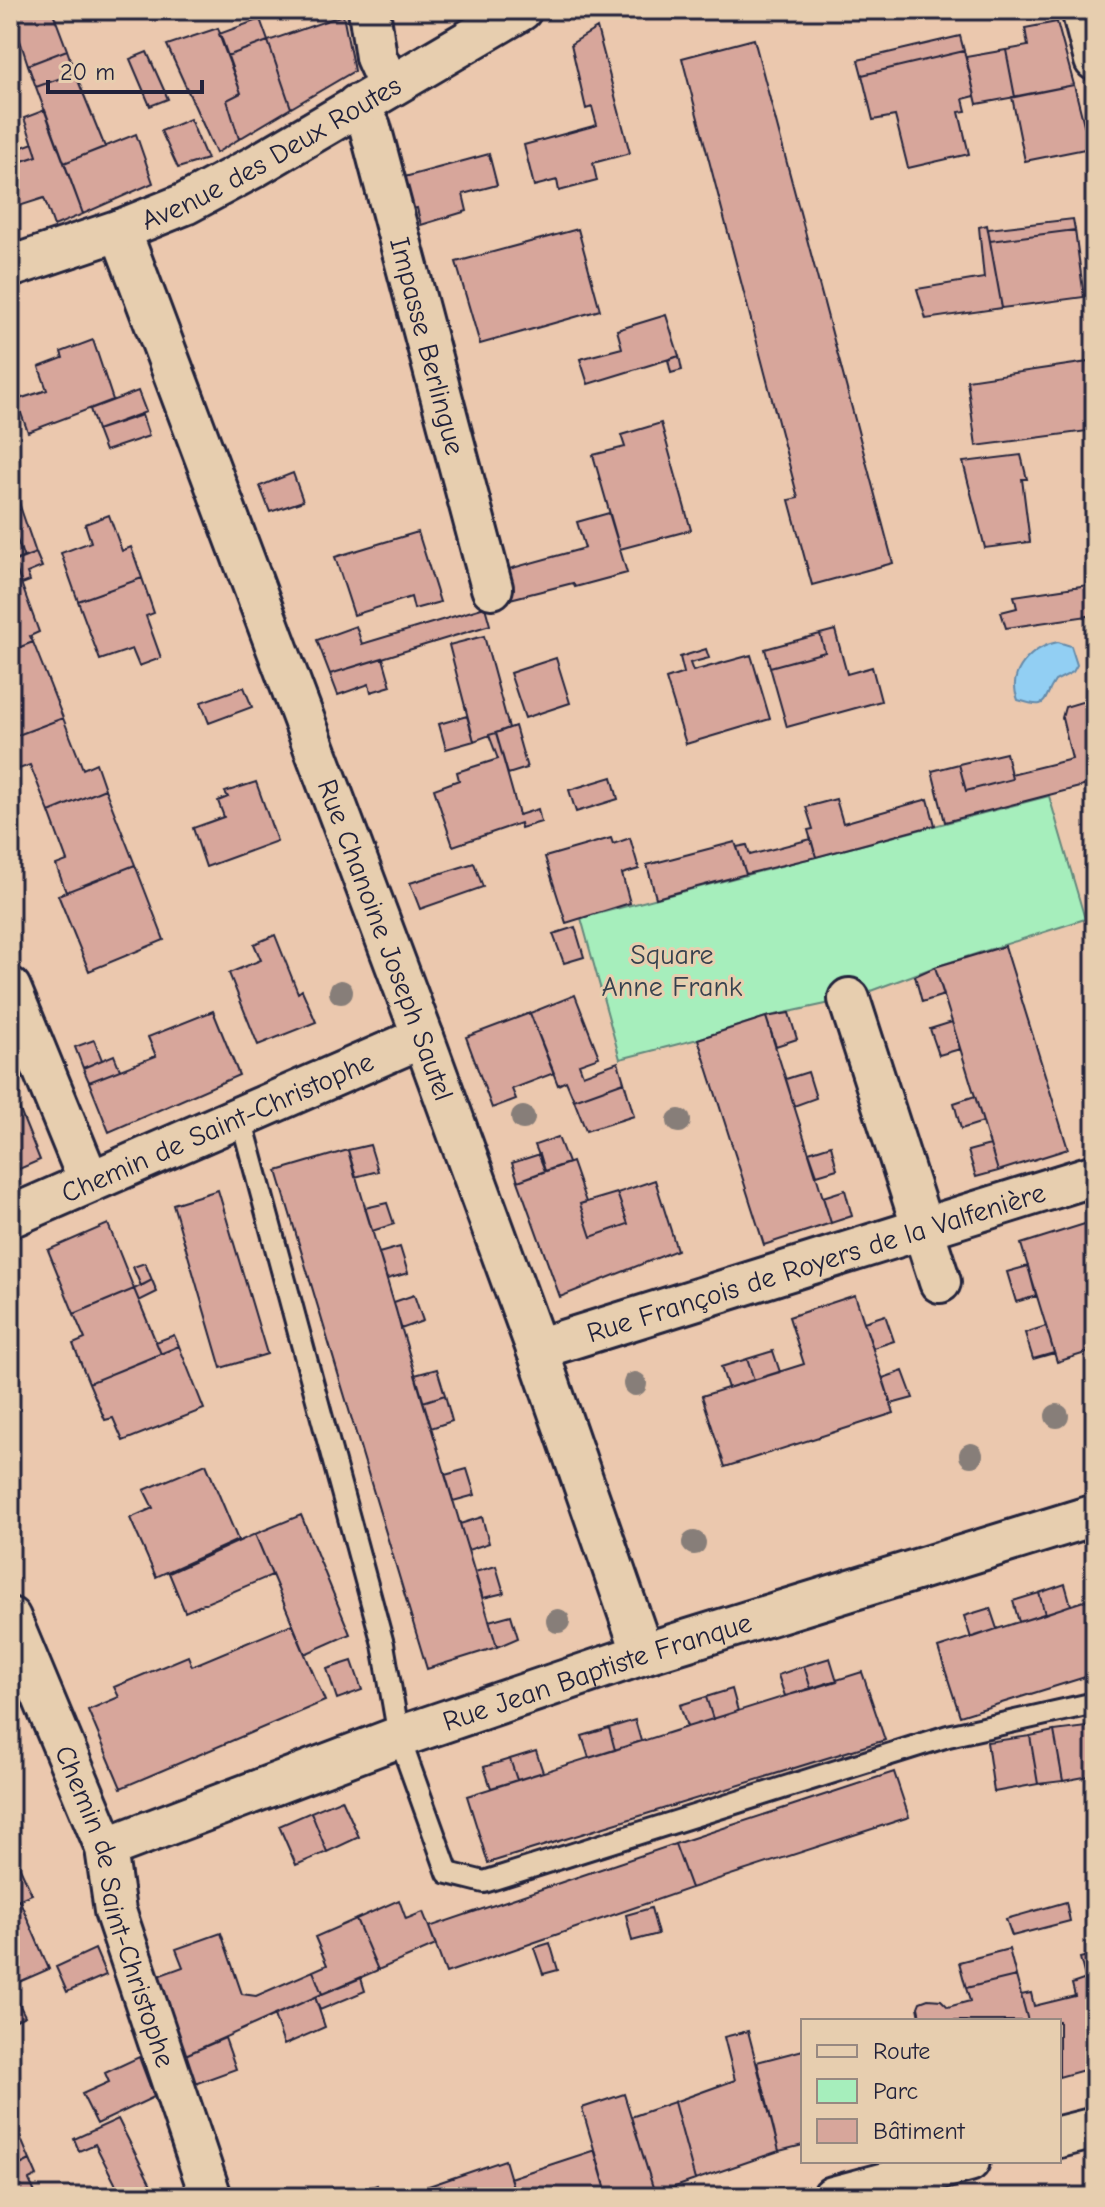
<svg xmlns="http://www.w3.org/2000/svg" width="1105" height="2207" font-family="'Comic Neue',sans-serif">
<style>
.green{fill:#a6eebc;stroke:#64887c;stroke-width:2}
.water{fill:#92cff3;stroke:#658aa9;stroke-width:2}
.building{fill:#d7a69b;stroke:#22223b;stroke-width:2}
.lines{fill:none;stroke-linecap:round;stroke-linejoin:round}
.service-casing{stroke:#22223b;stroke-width:26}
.minor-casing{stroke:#22223b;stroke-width:46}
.service{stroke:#e7ceaf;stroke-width:20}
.minor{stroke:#e7ceaf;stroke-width:40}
.tree{fill:#877e79}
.labels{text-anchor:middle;stroke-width:6;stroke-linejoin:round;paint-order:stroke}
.street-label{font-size:28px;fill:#22223b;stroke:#e7ceaf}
.park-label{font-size:28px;fill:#36414e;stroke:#e7ceaf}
</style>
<rect width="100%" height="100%" fill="#ebc8ae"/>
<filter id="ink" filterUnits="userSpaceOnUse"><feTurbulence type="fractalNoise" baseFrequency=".0125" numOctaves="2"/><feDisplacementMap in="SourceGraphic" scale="16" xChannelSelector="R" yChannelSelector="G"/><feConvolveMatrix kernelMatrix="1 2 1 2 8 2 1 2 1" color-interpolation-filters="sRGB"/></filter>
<g filter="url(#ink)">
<!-- green -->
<path class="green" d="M1049,796L1085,919L935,967L849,999L766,1017L698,1039L620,1059L581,918Z"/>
<!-- water -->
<path class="water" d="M1058,642L1071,646L1077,665L1073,672L1055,681C1041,702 1050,710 1018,700C1006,672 1032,647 1058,642Z"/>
<!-- building -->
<path class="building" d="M10,10H52L67,50L28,65Z
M343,15L354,71L291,108L268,41Z
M260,19L268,41L227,56L219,34Z
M1057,22L1074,85L1015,97L1006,50L1028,46L1025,28Z
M218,28L241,93L227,100L239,139L216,153L167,45Z
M597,28L630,153L593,163L597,181L559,191L557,180L534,186L524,145L597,125L592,107L586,109L571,44Z
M960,36L964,51L862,75L858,60Z
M754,39L893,563L812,585L789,500L798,498L682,58Z
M268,41L291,108L239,139L227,100L241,93L227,56Z
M67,50L75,73L36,87L28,65Z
M1006,50L1015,97L977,104L966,57Z
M964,51L975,96L963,99L966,111L959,112L969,154L908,168L895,116L873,120L862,75Z
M147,52L168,99L150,106L130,59Z
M75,73L105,147L64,163L36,87Z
M1074,85L1090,148L1025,161L1012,97Z
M45,110L83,214L54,226L44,198L10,209V165L37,156L24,118Z
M190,119L207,159L178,168L161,131Z
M136,134L153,183L83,214L64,163Z
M33,143L37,156L19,162L14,150Z
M489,154L497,185L463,194L467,211L421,225L417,208L408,210L401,178Z
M1073,219L1075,230L990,241L988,229Z
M987,225L1002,308L926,319L917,289L984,278L979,227Z
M578,229L600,310L480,344L456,262Z
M1075,230L1084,297L1002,308L990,241Z
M666,315L679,356L588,384L580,359L622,348L617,330Z
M93,340L113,400L28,432L16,400L47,390L39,367L63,358L61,352Z
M679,356L682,370L671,373L668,360Z
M1095,361V430L976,446L967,380Z
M138,391L146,412L97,430L90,409Z
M142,415L149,436L105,451L97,430Z
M661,423L691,530L620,549L593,455L625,447L621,435Z
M1021,455L1027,479H1022L1030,542L985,548L963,462Z
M293,473L303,501L270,512L260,486Z
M13,481L21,509L10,512V482Z
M21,509L36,553L24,558L10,522V512Z
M609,513L627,573L575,587L573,583L506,600L498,572L585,548L577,522Z
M109,515L122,551L131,547L142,578L78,601L61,553L91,542L85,524Z
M10,522L24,558L10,563Z
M418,532L440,602L414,609L411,597L354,615L335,557Z
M36,553L42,567L27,573L30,581L22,584L13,561Z
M13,561L39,632L30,636L33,642L10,651V563Z
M142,578L154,613L146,616L161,658L139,666L132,649L100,660L78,601Z
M1095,584V615L1006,628L1001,612L1017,608L1014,596Z
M485,607L490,625L330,674L317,640L356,626L362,644Z
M835,630L847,674L872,667L881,701L787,727L770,667L825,652L820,634Z
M820,634L825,652L770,667L765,649Z
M484,636L509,728L474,741L449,645Z
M33,642L63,718L10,738V651Z
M706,649L709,658L690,663L693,671L751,655L770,719L686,744L666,679L684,673L680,657Z
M383,658L391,686L371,692L369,684L338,695L330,674Z
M556,658L570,703L525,718L510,673Z
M244,687L252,707L209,723L201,702Z
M1095,698V783L945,822L932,771L959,764L966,791L1012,779L1011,774L1072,759L1062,718L1065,707Z
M467,716L474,741L446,749L439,724Z
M63,718L83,769L96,763L105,789L49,812L30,765L19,769L10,738Z
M515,726L527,768L508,774L496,733Z
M496,733L519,815L538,809L541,822L521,828L520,823L453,846L434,789L459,780L457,772L498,759L489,735Z
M1006,753L1012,779L966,791L959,764Z
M612,777L618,799L576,812L569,790Z
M256,782L277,841L206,867L193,828L224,817L218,801L228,797L225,792Z
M105,789L135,865L66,892L56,865L67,861L49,812Z
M836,799L843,823L928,799L935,825L816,857L808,830L813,829L806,807Z
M611,838L613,844L630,838L639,869L622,874L630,903L566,923L545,857Z
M811,839L816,857L746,874L737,847L747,845L750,855Z
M735,842L746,874L656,898L647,865Z
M474,863L483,887L420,909L410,883Z
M135,865L164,940L89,971L58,895Z
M575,927L584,957L564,963L553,934Z
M275,935L298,993L302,990L316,1022L258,1045L229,973L261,960L254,944Z
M1005,946L1068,1149L998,1171L935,967Z
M935,967L944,995L922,1002L915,976Z
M575,995L599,1057L579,1064L583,1075L618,1062L624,1082L574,1100L566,1081L558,1085L530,1013Z
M213,1011L239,1075L109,1132L89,1082L156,1056L148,1037Z
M530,1013L554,1073L512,1089L516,1099L492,1108L466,1037Z
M789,1013L797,1039L776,1046L766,1017Z
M766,1017L831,1223L764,1245L698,1039Z
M952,1022L960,1049L939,1055L930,1029Z
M94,1040L102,1060L83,1068L75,1047Z
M114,1055L120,1070L89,1082L83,1068Z
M808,1072L816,1098L794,1106L786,1079Z
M624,1082L634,1116L586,1131L574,1100Z
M10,1086L40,1160L10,1173Z
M975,1096L983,1122L961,1129L954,1103Z
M558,1137L568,1163L545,1171L535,1145Z
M370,1145L378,1171L355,1177L348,1150Z
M831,1145L837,1169L817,1175L809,1152Z
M990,1145L998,1171L976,1177L968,1151Z
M348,1150L497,1647L427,1669L277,1171Z
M540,1154L545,1171L518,1181L512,1163Z
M572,1162L586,1202L580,1204L591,1237L628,1224L617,1193L655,1180L677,1250L560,1297L518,1181Z
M218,1190L267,1354L221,1368L173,1204Z
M845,1190L852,1216L831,1223L823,1197Z
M617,1193L628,1224L591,1237L580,1204Z
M387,1203L394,1224L372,1231L365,1208Z
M1091,1222L1095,1234V1350L1057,1362L1021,1244Z
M108,1224L134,1289L74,1314L48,1250Z
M400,1247L408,1273L387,1279L379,1253Z
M145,1263L152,1280L141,1286L133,1267Z
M1028,1266L1036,1296L1016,1302L1007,1272Z
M152,1280L157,1292L139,1301L134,1289Z
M134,1289L161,1354L89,1383L73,1344L85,1339L74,1314Z
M414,1295L423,1321L401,1329L394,1302Z
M855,1295L894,1413L725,1467L702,1396L804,1364L789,1317Z
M885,1315L894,1341L873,1348L864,1322Z
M1046,1326L1054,1353L1033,1359L1025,1333Z
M174,1335L179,1346L161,1354L156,1342Z
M179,1346L204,1409L123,1441L113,1418L105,1420L89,1383Z
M773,1351L780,1372L754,1380L747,1359Z
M747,1359L754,1380L728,1388L721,1367Z
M437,1369L445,1395L423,1402L415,1375Z
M903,1371L913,1398L891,1404L883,1378Z
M445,1395L452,1421L431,1428L423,1402Z
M206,1464L238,1540L156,1577L130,1518L153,1508L144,1490Z
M467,1469L475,1495L453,1501L445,1475Z
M301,1515L350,1634L305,1654L255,1534Z
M482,1517L489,1543L468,1550L460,1524Z
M255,1534L272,1575L185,1612L169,1573Z
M496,1566L504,1593L483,1598L475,1572Z
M1065,1584L1071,1605L1045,1614L1039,1593Z
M1039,1593L1045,1614L1019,1622L1013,1601Z
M1093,1598L1095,1674L960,1716L938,1648Z
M990,1608L997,1629L971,1638L964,1616Z
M511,1615L518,1638L497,1647L489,1621Z
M292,1624L325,1701L121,1788L88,1710L119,1697L114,1687L188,1656L192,1666Z
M830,1658L837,1681L811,1689L804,1666Z
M352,1661L362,1690L337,1699L327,1669Z
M804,1666L811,1689L785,1696L778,1675Z
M862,1672L885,1740L488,1863L467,1796Z
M732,1689L738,1711L713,1719L706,1697Z
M706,1697L713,1719L687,1727L680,1705Z
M635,1720L641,1741L615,1750L609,1728Z
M1095,1726V1775L1063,1781L1054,1731Z
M609,1728L615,1750L589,1758L582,1736Z
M1054,1731L1063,1781L1038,1784L1030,1736Z
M1030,1736L1038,1784L994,1792L987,1742Z
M536,1751L543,1772L517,1780L510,1759Z
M510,1759L517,1780L491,1788L484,1767Z
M894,1772L909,1817L691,1888L675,1844Z
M342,1799L359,1837L327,1852L311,1812Z
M311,1812L327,1852L296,1865L279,1826Z
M675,1844L691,1888L446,1973L429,1927Z
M10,1846L32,1894L10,1903Z
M19,1899L49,1969L10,1986V1903Z
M399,1900L406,1919L423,1912L436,1945L378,1970L356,1919Z
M1066,1902L1070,1921L1012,1936L1006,1919Z
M651,1908L658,1934L632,1941L626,1915Z
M356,1919L378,1970L322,1994L313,1971L327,1965L315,1937Z
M221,1933L242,1994L256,1996L313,1971L322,1994L183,2056L155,1977L183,1967L176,1949Z
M550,1943L558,1970L543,1974L534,1948Z
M95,1949L106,1975L67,1992L56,1967Z
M1009,1949L1016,1976L966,1988L959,1962Z
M1095,1954V2015L1080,1958Z
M1016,1976L1028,2021H904L920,2017L918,2007L920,2002L928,1999L941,2000L948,2007L970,2001L966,1988Z
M361,1978L365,1991L320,2010L315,1997Z
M1086,1979L1095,2015V2067L1059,2077V2021H1028L1021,1995L1031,1993L1034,2006L1075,1996L1072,1984Z
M10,1986L25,2016L10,2023Z
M315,1997L325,2027L284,2045L274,2015Z
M748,2031L779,2151L695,2180L674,2102L735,2080L724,2037Z
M225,2038L236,2069L192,2085L183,2056Z
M803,2050V2145L779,2151L757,2062Z
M139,2057L154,2097L97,2124L82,2094L109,2082L105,2073Z
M624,2094L655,2194L647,2197H608L582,2108Z
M674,2102L695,2180L655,2194L631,2117Z
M10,2113L30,2160L10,2170Z
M118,2119L153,2189L134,2197H122L95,2144L79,2151L74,2139Z
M595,2150L608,2197H516L510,2178Z
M30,2160L37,2176L29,2180L37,2197H10V2170Z
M505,2160L516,2197H429L426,2187Z
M377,2185L380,2197H343Z"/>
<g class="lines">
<defs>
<path id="service" d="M241,1118L383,1644L399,1737L448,1873L484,1882L948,1736L1095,1703"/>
<g id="minor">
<path d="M369,10L376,57L389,86"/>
<path d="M1082,10L1095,60"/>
<path id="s1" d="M357,105L370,127L492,588"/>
<path id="s2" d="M120,230L423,1037L537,1349L643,1654"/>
<path id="s3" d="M10,267L120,230L185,204L254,167L521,10"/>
<path d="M10,988L89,1181"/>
<path d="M849,999L940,1282"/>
<path id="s4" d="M10,1217L423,1037"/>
<path id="s5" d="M537,1349L1095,1175"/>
<path id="s6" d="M10,1618L106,1848L115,1911L211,2197"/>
<path id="s7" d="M106,1848L399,1737L643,1654L1095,1515"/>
<path d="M1059,2137L1095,2128"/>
<path d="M833,2197L969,2161"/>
</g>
</defs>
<!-- service casing -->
<use href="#service" class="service-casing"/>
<!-- minor casing -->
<use href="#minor" class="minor-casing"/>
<!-- service -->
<use href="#service" class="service"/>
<!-- minor -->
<use href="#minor" class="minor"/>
</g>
<!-- trees -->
<g class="tree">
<circle cx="341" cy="992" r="12"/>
<circle cx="523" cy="1118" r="12"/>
<circle cx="679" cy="1121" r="12"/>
<circle cx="635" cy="1384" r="12"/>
<circle cx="1057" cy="1416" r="12"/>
<circle cx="971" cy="1455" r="12"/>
<circle cx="694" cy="1543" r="12"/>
<circle cx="558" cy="1621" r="12"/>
</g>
</g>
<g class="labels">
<!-- street labels -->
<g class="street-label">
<text dy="10" stroke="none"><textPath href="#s3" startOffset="286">Avenue des Deux Routes</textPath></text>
<text dy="10" stroke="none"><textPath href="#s1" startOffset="252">Impasse Berlingue</textPath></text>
<text dy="10" stroke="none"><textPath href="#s2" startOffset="758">Rue Chanoine Joseph Sautel</textPath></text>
<text dy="10" stroke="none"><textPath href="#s4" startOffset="226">Chemin de Saint-Christophe</textPath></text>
<text dy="10" stroke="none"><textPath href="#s5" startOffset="292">Rue François de Royers de la Valfenière</textPath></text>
<text dy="10" stroke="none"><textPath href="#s7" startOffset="522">Rue Jean Baptiste Franque</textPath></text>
<text dy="10" stroke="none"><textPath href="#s6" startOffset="308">Chemin de Saint-Christophe</textPath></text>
</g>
<!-- park labels -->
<g class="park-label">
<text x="672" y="964">Square<tspan x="672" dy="32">Anne Frank</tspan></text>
</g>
</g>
<!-- margin -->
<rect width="1105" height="2207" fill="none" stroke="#e7ceaf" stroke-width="40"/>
<rect x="20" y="20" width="1065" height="2167" fill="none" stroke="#22223b" stroke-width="3" filter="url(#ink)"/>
<!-- legend -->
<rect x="801" y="2019" width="260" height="144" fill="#e7ceaf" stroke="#988981" stroke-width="2"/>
<rect x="817" y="2045" width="40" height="12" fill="#e7ceaf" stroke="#988981" stroke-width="2"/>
<text x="873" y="2059" font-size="24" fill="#22223b">Route</text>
<rect x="817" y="2079" width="40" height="24" fill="#a6eebc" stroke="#988981" stroke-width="2"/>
<text x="873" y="2099" font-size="24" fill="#22223b">Parc</text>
<rect x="817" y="2119" width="40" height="24" fill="#d7a69b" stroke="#988981" stroke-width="2"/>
<text x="873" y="2139" font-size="24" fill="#22223b">Bâtiment</text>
<!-- scale -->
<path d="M48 80v12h154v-12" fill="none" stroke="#22223b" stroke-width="4"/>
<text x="60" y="80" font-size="24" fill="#22223b" stroke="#e7ceaf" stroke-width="6" paint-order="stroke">20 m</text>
</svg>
